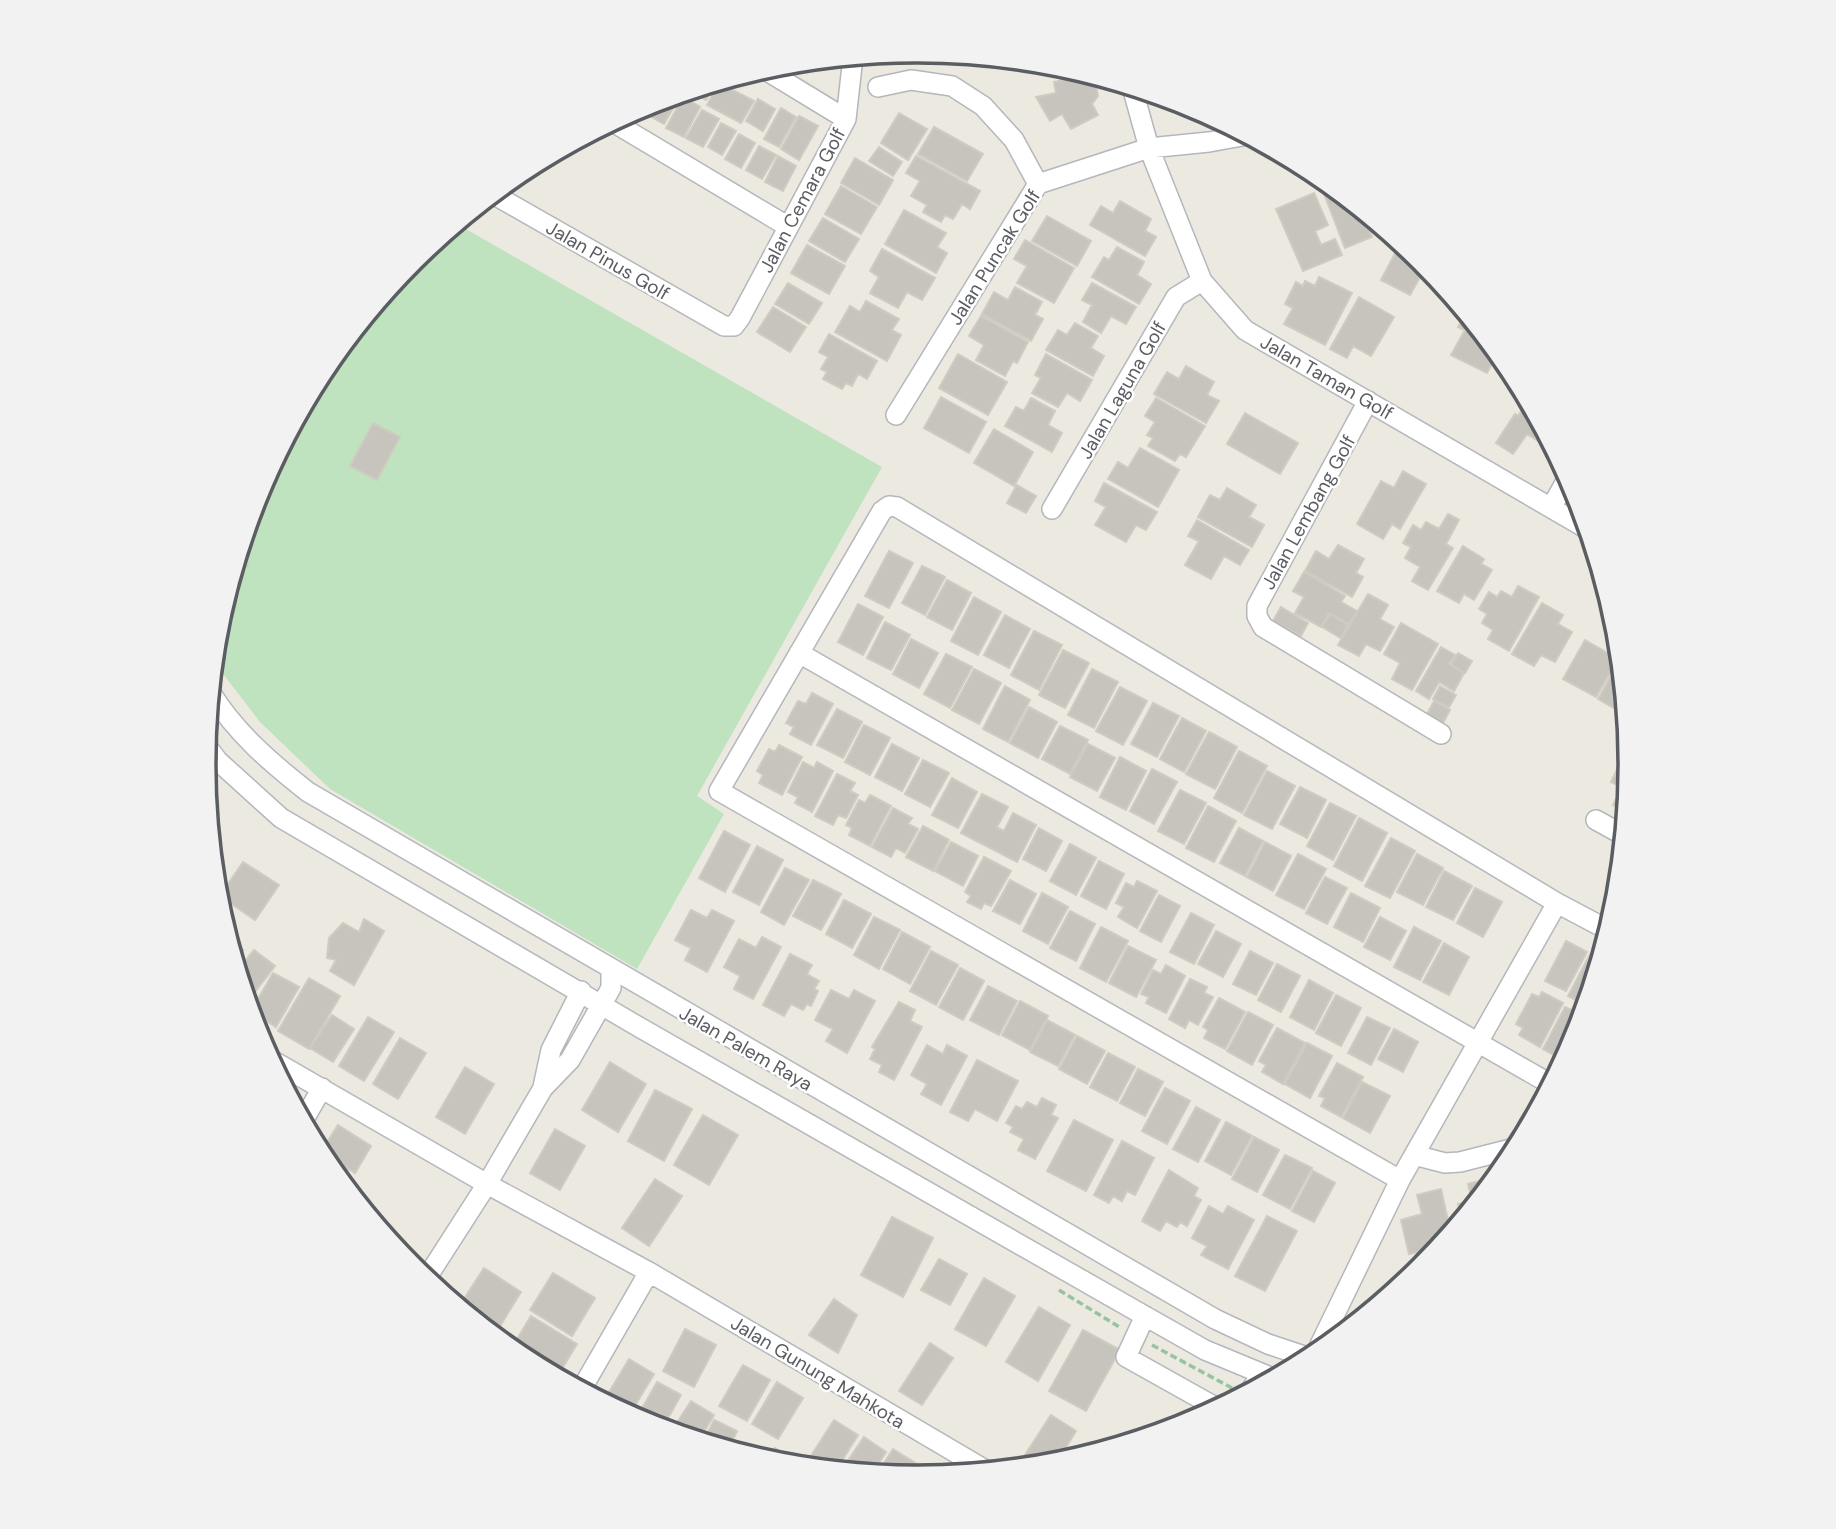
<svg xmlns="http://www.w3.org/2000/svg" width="1836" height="1529" font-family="'DM Sans',sans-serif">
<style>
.green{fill:#bfe2bf}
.building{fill:#c7c4be;stroke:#d0cbc0;stroke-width:2}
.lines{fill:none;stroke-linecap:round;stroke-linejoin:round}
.minor-casing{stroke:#b4b7bb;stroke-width:22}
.path{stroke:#99c2a4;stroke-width:3.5;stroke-dasharray:7 3.5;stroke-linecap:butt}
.minor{stroke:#fff;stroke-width:19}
.labels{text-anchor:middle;stroke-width:5;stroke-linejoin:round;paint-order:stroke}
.street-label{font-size:19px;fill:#5a5d61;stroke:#fff}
.rim{fill:none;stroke:#5a5d61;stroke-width:3.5}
</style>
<rect width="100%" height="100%" fill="#ece9e1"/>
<!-- green -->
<path class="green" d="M457,224L882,467L697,796L724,814L637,969L330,789L260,722L214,662L218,625L259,491L325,368L414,260Z"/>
<!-- building -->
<path class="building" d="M931,52L984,57V64L930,58Z
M1090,74L1094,76L1098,96L1092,104L1098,115L1071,129L1062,114L1050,121L1036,97L1056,93L1054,82Z
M719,83L754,101L741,123L707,105Z
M715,84L706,100L691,92V91Z
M678,95L680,96L664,124L637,109Z
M683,97L700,107L684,137L666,128Z
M758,99L775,109L763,131L746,121Z
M781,108L796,117L779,147L764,139Z
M702,110L719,119L703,147L686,138Z
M899,113L927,129L908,160L881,143Z
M799,116L818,126L799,160L781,149Z
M721,123L736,131L722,155L708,147Z
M934,127L983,154L967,181L918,154Z
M739,134L755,143L741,168L725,159Z
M759,146L776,155L762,179L746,170Z
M879,147L902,162L893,176L869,161Z
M778,156L796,166L783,191L765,182Z
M916,156L980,191L970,209L962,204L953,219L945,215L941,222L923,212L927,205L911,196L920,181L906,173Z
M855,158L893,180L879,205L841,183Z
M1329,183L1362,210L1372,237L1345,248L1321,186Z
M841,186L877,207L861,234L825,214Z
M1314,193L1328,225L1315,231L1321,245L1335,239L1342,255L1303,271L1276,209Z
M1120,201L1151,219L1145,231L1156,237L1145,256L1090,225L1101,206L1113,213Z
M904,210L946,233L937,247L947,253L936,273L885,244Z
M1368,215L1384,228L1376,231Z
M1047,216L1091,241L1077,266L1032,241Z
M823,218L859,239L845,262L809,241Z
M1025,240L1074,268L1054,303L1017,283L1027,266L1014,259Z
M1401,242L1427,265L1410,295L1381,280Z
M807,245L845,266L829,294L791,273Z
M1117,247L1144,262L1137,275L1151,284L1139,304L1092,277L1104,257L1109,260Z
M882,249L935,278L922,300L907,292L898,308L870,293L879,277L870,271Z
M1319,277L1352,293L1325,345L1284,324L1293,308L1285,304L1296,282L1303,286L1305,281L1315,286Z
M788,283L822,303L809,324L775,304Z
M1092,283L1136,307L1126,324L1111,316L1101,333L1083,322L1092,305L1082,300Z
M1015,287L1042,302L1035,315L1043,319L1031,341L982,314L994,292L1008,300Z
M1359,297L1394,317L1371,356L1353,346L1347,358L1330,349Z
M866,301L899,319L892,330L901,335L887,361L835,332L850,306L860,312Z
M773,307L806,327L790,352L757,332Z
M1466,313L1498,352L1487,373L1451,355L1465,330L1458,327Z
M981,316L1028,342L1017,363L1013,361L1005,376L976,360L984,345L969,336Z
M1075,323L1098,336L1091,348L1104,356L1093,376L1046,350L1058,330L1067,335Z
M829,334L877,361L867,379L858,374L852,386L846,383L842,389L823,379L827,372L821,369L828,357L819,352Z
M958,354L1007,382L988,415L939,388Z
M1046,354L1092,380L1080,401L1067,393L1058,407L1032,393L1041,378L1035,375Z
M1186,366L1214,382L1207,395L1219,401L1206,423L1154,394L1167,372L1179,379Z
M941,397L986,422L969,453L924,428Z
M1031,398L1055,411L1048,425L1062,433L1052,452L1005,426L1016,407L1024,411Z
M1156,398L1205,426L1186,457L1180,454L1175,461L1148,446L1153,438L1147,435L1155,422L1145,416Z
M1528,400L1552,444L1549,448L1527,434L1513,454L1496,443L1515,414L1518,416Z
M1245,413L1298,443L1280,474L1227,444Z
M373,423L400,437L377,480L350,466Z
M994,429L1033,452L1014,486L974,463Z
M1140,448L1179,470L1158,507L1108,479L1118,462L1128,468Z
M1403,471L1426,484L1400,529L1392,524L1383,539L1357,524L1381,481L1394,488Z
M1104,483L1157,512L1146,530L1136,525L1126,542L1095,525L1106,507L1095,501Z
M1017,485L1036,496L1026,513L1007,503Z
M1227,488L1256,505L1249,517L1264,525L1252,547L1198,517L1210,495L1220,500Z
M1448,514L1459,520L1446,544L1453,548L1428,590L1412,581L1420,567L1405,558L1411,547L1403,543L1413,525L1421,530L1426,522L1439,529Z
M1197,520L1249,550L1240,565L1224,556L1211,579L1185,565L1199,541L1188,536Z
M1338,545L1364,559L1356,573L1363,577L1352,597L1305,571L1316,551L1329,559Z
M1463,546L1484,559L1481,564L1492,570L1474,600L1464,594L1459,603L1437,591Z
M242,547L248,566L235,570Z
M889,551L913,563L889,608L865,596Z
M922,566L945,577L925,615L902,603Z
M1304,572L1345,596L1341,602L1357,611L1349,624L1329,613L1321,627L1295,613L1304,597L1293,591Z
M947,580L971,593L952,630L927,617Z
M1518,586L1539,597L1509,651L1488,639L1493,630L1482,623L1487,614L1479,609L1489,592L1497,597L1501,591L1512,597Z
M1368,594L1388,605L1380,619L1394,627L1380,651L1366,644L1359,656L1338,645Z
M974,597L1001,612L978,655L951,641Z
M1542,603L1563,615L1558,624L1572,632L1555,662L1541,655L1534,666L1512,654Z
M858,604L883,617L863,655L838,642Z
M1281,607L1308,623L1301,636L1273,621Z
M1330,614L1348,625L1341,638L1322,627Z
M1005,615L1030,629L1009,668L984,655Z
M885,622L910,635L891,670L867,658Z
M1401,623L1438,644L1412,690L1392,679L1400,663L1384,654Z
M1034,631L1062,645L1039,690L1011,675Z
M911,639L938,653L919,688L893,674Z
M1585,640L1618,659L1596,697L1563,679Z
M1441,647L1455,655L1449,664L1464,673L1454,691L1439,682L1429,699L1416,691Z
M1063,650L1089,663L1065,708L1039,695Z
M1458,653L1472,661L1465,673L1451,665Z
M946,654L972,667L950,708L924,694Z
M1621,658L1626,706L1622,713L1598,699Z
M974,669L1001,683L979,724L952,710Z
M1092,669L1118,682L1094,728L1068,715Z
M1005,686L1030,700L1008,742L983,729Z
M1440,686L1456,695L1449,707L1433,699Z
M1120,687L1147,701L1123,745L1096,731Z
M812,693L833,704L811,745L790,734L794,727L786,723L798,701L806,704Z
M1434,701L1450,710L1442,725L1426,716Z
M1153,703L1179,716L1157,757L1131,744Z
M1029,707L1057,722L1038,758L1010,743Z
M837,709L862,722L843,758L817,745Z
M1182,718L1206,731L1184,772L1160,759Z
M864,725L890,738L870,775L845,762Z
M1060,726L1088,740L1070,774L1042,759Z
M1209,732L1237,747L1215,789L1186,774Z
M892,744L919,758L902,791L875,777Z
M1088,744L1115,758L1097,791L1070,777Z
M779,745L802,757L782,795L759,783L763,775L757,771L769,749L775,752Z
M1239,751L1267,766L1242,813L1214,798Z
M1120,757L1146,771L1126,810L1100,797Z
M923,760L949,773L930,807L905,794Z
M1621,761L1632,766L1627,812L1613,805L1622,787L1611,782Z
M803,762L814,768L817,762L833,771L812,812L795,803L798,797L788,792Z
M1152,769L1177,782L1154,824L1130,811Z
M1267,771L1295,786L1272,829L1244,815Z
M837,774L855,783L850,791L858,795L846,818L838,815L833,825L815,816Z
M952,778L977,792L958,828L932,815Z
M1300,787L1326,800L1307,838L1280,824Z
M1180,790L1206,803L1184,844L1158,831Z
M982,794L1008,807L997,827L1004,831L1013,813L1036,825L1017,862L961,833Z
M870,795L891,806L870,846L849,835L852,828L846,825L859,800L865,803Z
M1330,803L1356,816L1333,860L1307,846Z
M1208,806L1236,821L1214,862L1186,848Z
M893,808L912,818L908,824L918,829L905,853L896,848L891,857L872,847Z
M1359,818L1387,833L1362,881L1334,866Z
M923,826L949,840L933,871L906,857Z
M1039,828L1062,841L1046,871L1023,859Z
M1239,828L1263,841L1245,876L1220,863Z
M724,831L750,845L725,892L699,878Z
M1391,838L1415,851L1390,898L1365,886Z
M951,842L978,856L963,886L935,871Z
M1265,842L1291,856L1273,891L1247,877Z
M1070,844L1096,858L1076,895L1050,881Z
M757,846L783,860L759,905L733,892Z
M1298,854L1326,869L1304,909L1276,895Z
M1417,854L1443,868L1423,905L1397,892Z
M984,857L1011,871L991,906L984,903L981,909L967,902L971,896L965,892Z
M1099,861L1124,874L1106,909L1081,896Z
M243,862L279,885L255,920L220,896Z
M785,868L809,880L784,925L761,912Z
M1444,871L1472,886L1453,920L1426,907Z
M1325,877L1347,888L1327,924L1306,913Z
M813,880L841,894L821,930L793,916Z
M1010,880L1036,894L1020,924L993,911Z
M1137,881L1157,891L1137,928L1118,917L1124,907L1116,903L1126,883L1134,887Z
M1475,888L1502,902L1483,937L1457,923Z
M1042,893L1068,907L1048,944L1023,931Z
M1351,893L1380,908L1363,942L1334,927Z
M1159,895L1180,906L1161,942L1140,931Z
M844,900L871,914L852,948L826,934Z
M691,910L707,918L712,910L734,921L707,972L685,960L691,948L675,940Z
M1070,911L1095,924L1076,961L1050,948Z
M1191,913L1214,925L1194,964L1170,952Z
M874,917L900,930L879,969L854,955Z
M1380,917L1406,931L1390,960L1364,947Z
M364,919L384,931L354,985L330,971L336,960L327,958L329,938L343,923L359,932Z
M1101,927L1128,941L1106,982L1080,968Z
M1414,927L1441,941L1420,980L1394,967Z
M1216,931L1241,944L1223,977L1198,964Z
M902,932L930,947L910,984L883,969Z
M762,937L781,947L753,999L734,989L740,976L724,967L739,939L756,948Z
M229,941L243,950L235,961Z
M1566,941L1587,952L1566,991L1545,981Z
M1444,943L1469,957L1449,995L1423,982Z
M1128,946L1156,960L1136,997L1109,983Z
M254,950L275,966L248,1001L238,970Z
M931,951L958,965L936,1005L910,991Z
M1250,951L1273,963L1256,995L1233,984Z
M790,954L812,965L807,974L819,981L814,989L818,991L811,1006L807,1004L803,1010L791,1004L784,1016L763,1005Z
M1590,954L1601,960L1587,1006L1568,996Z
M1277,964L1300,976L1281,1012L1258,1000Z
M1166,965L1185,976L1166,1013L1146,1003L1149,997L1141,994L1153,970L1161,974Z
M960,968L984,981L963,1020L939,1007Z
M273,973L299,987L276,1027L251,1011Z
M309,978L340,996L309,1049L278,1031Z
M1190,979L1207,987L1204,993L1213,997L1198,1025L1189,1020L1185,1028L1169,1019Z
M1309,980L1333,993L1314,1030L1290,1017Z
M988,986L1017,1001L999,1035L970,1020Z
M831,990L849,999L854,990L875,1001L847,1053L826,1041L833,1029L815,1020Z
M1542,992L1563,1003L1540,1047L1519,1035L1523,1028L1516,1024L1532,994L1539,997Z
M1336,995L1361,1008L1341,1046L1316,1033Z
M1219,998L1245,1012L1225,1049L1204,1038L1208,1030L1203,1027Z
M1020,1001L1048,1016L1030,1050L1002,1035Z
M899,1002L915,1010L910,1021L922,1027L894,1080L879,1072L882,1065L870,1059L875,1049L872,1047Z
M1565,1007L1584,1016L1577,1038L1565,1061L1543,1049Z
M1248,1012L1273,1025L1252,1065L1227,1051Z
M332,1015L354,1029L333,1062L310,1048Z
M368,1017L394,1032L364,1081L339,1066Z
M1367,1017L1390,1028L1371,1065L1348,1053Z
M1047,1020L1075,1035L1058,1066L1030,1052Z
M1277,1028L1305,1043L1283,1084L1262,1072L1266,1065L1259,1061Z
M1394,1029L1418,1042L1403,1072L1378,1059Z
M1077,1036L1105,1051L1087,1084L1059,1069Z
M400,1038L426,1053L398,1099L373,1084Z
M1307,1043L1332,1056L1310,1098L1285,1084Z
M927,1045L943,1054L947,1045L967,1056L941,1105L921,1094L927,1084L911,1075Z
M1108,1053L1135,1067L1117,1101L1090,1087Z
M977,1060L1018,1081L997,1121L975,1109L968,1121L950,1112Z
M610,1062L646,1084L618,1132L582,1110Z
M1337,1063L1363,1077L1341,1117L1321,1106L1325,1098L1319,1096Z
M465,1067L494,1084L465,1134L436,1117Z
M1138,1069L1163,1082L1145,1116L1120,1103Z
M1362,1082L1390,1096L1370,1133L1343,1118Z
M1165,1088L1190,1101L1167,1144L1142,1131Z
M655,1090L692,1109L664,1161L628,1141Z
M1042,1098L1056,1105L1051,1115L1058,1118L1035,1159L1018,1150L1024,1139L1010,1132L1013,1127L1006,1123L1016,1106L1022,1109L1027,1102L1037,1107Z
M1196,1107L1220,1120L1198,1162L1173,1149Z
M703,1115L738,1135L709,1185L674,1165Z
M1074,1120L1113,1140L1086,1191L1047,1171Z
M1226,1122L1252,1136L1231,1175L1205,1161Z
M338,1125L371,1146L355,1173L321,1152Z
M555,1129L585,1146L560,1190L530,1173Z
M1254,1137L1279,1150L1257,1192L1232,1179Z
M1122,1141L1154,1158L1135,1195L1127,1191L1122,1201L1113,1196L1109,1203L1094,1195Z
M1285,1155L1312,1168L1290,1209L1263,1195Z
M332,1170L354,1182L349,1191Z
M1169,1170L1198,1188L1194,1196L1201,1200L1187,1226L1180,1222L1177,1227L1166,1221L1160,1231L1142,1221Z
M1313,1171L1335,1183L1314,1222L1292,1211Z
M1491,1178L1493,1184L1462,1221L1458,1204L1472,1201L1468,1184Z
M655,1179L682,1196L649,1246L622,1228Z
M1441,1189L1451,1234L1441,1247L1409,1254L1401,1220L1422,1214L1417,1195Z
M1209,1206L1223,1214L1228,1206L1254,1220L1228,1269L1201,1255L1207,1246L1192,1238Z
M1267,1216L1297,1231L1265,1291L1235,1276Z
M892,1217L933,1238L903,1297L861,1275Z
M939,1259L967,1274L950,1305L921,1290Z
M484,1268L521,1292L500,1326L462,1302Z
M1410,1271L1412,1277L1414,1276L1391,1295L1389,1287L1398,1285L1396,1275Z
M553,1273L595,1298L572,1336L530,1310Z
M984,1278L1015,1296L986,1346L955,1329Z
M834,1299L857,1315L838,1353L809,1335Z
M1039,1307L1070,1325L1038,1381L1006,1362Z
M531,1316L577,1344L557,1377L521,1358L511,1349Z
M685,1329L716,1345L694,1387L663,1371Z
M1083,1330L1120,1350L1086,1411L1049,1391Z
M930,1343L953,1358L922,1405L899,1391Z
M629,1359L654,1374L630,1414L605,1399Z
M743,1365L770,1380L747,1421L719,1406Z
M657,1382L681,1395L662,1429L636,1419Z
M777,1382L803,1398L778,1439L752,1424Z
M691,1401L714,1415L699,1440L671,1432Z
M1051,1415L1076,1431L1055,1465L1042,1466L1025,1455Z
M714,1420L737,1431L728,1449L703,1442Z
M834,1420L858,1435L836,1470L824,1469L809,1459Z
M864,1437L886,1452L872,1474L841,1471Z
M775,1448L799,1464L798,1466L767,1461Z
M893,1449L922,1467L915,1478L877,1474Z"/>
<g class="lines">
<defs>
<path id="minor" d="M764,69L846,119
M878,87L911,80L952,86L983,106L1014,140L1038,184
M613,122L787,226
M1248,135L1209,142L1149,148L1202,281L1245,330L1589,530
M493,194L724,326H734L740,318L846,119L853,57
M1368,401L1257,606V616L1263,627L1441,734
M896,415L1038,184L1149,148L1132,87
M1551,508L1569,476
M1052,509L1176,297L1202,281
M799,653L1552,1085
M211,693C236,733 271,763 308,792L1215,1319L1268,1344L1313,1359
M206,745L218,761L281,818L639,1027L1145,1316L1205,1350L1275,1379
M1596,820L1625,836
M1557,903L1610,931
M270,1059L487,1184L649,1272L987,1471
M543,1087L551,1050L581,991
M303,1121L322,1088
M1414,1155L1445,1163L1460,1162L1519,1147
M426,1279L487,1184L543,1088L570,1060L611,988V970
M1145,1316L1126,1357L1219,1409
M1313,1359L1400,1180L1557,903L897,507L889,506L882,511L719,791L1400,1180
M581,1390L649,1272
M1248,1394L1261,1375"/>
</defs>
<!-- minor casing -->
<use href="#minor" class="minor-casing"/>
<!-- path -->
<path class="path" d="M1059,1290L1121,1328
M1152,1345L1232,1388"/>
<!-- minor -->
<use href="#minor" class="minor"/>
</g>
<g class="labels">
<!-- street labels -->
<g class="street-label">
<text transform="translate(802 200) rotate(-62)" y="7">Jalan Cemara Golf</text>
<text transform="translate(994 257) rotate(-58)" y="7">Jalan Puncak Golf</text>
<text transform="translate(608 260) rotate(30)" y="7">Jalan Pinus Golf</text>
<text transform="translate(1327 377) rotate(30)" y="7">Jalan Taman Golf</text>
<text transform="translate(1122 390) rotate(-60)" y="7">Jalan Laguna Golf</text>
<text transform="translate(1308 512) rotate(-61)" y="7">Jalan Lembang Golf</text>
<text transform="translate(746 1048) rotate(30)" y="7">Jalan Palem Raya</text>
<text transform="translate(818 1372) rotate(31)" y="7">Jalan Gunung Mahkota</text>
</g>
</g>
<!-- crop -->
<path d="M0 0H1836V1529H0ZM216 764a701 701 0 1 1 1402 0a701 701 0 1 1-1402 0Z" fill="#f2f2f2" fill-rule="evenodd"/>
<path class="rim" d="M216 764a701 701 0 1 1 1402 0a701 701 0 1 1-1402 0Z"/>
</svg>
